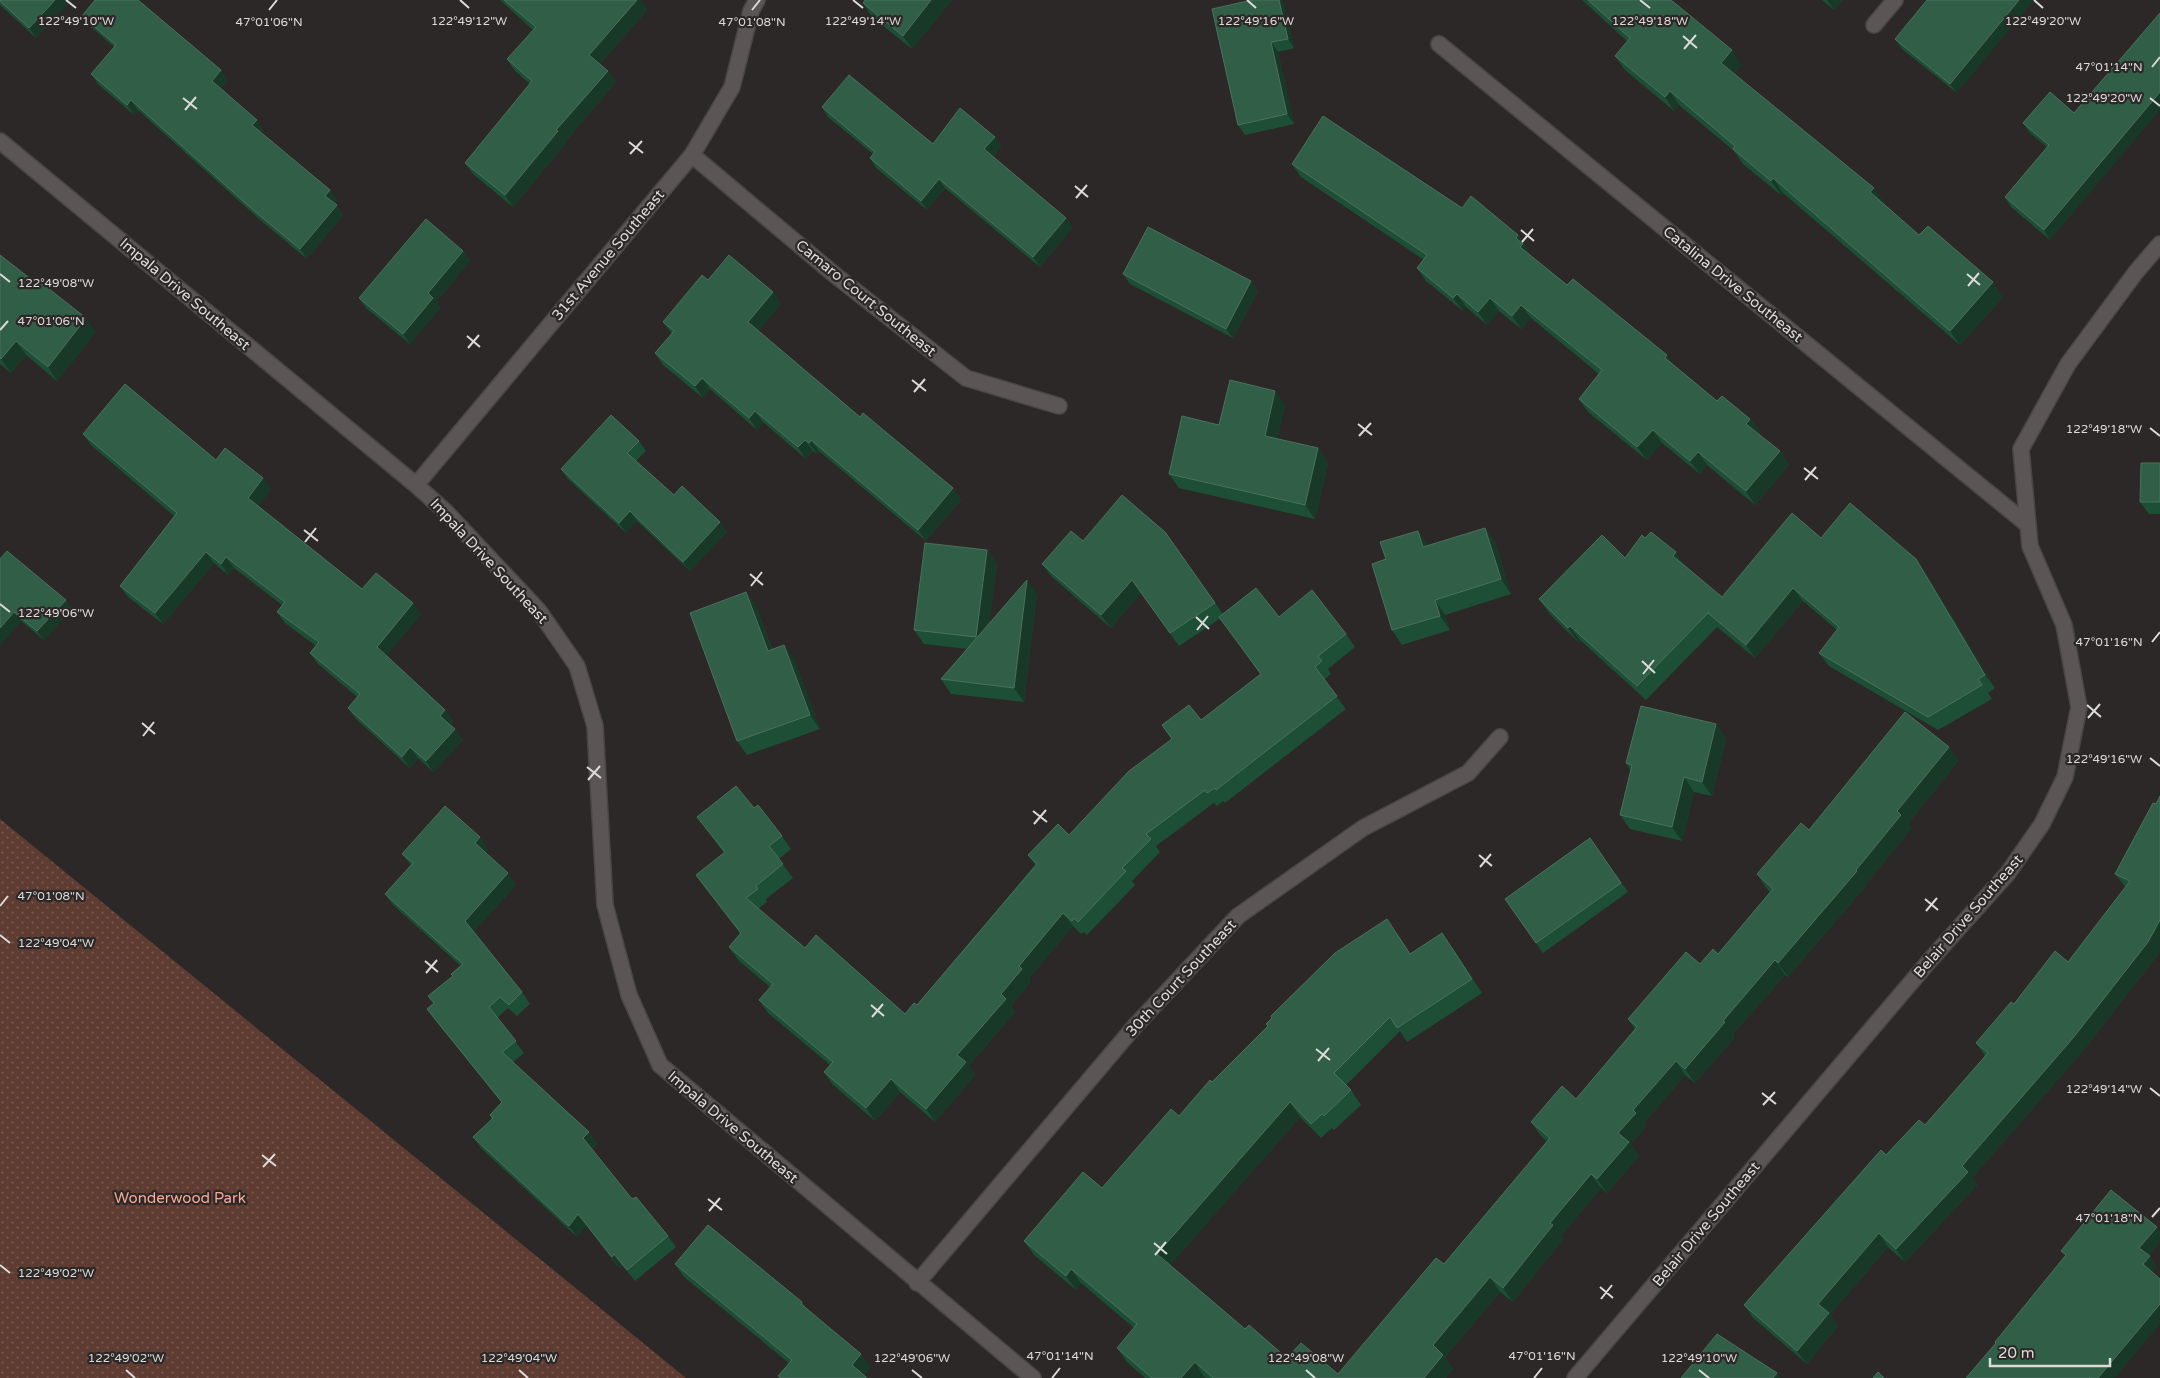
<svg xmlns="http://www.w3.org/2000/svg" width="2160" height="1378" font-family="'Varela Round',sans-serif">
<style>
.green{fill:url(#green-dots)}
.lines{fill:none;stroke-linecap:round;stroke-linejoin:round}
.lane-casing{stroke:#494645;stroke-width:18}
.street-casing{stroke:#494645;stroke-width:18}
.lane{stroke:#5b5655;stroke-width:15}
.street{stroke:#5b5655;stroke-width:15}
.wall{fill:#1c4f35}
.shaded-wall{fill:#193928}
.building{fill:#305e47;stroke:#4b715e}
.ticks{fill:none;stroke:#dddbda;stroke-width:2}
.labels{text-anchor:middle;stroke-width:4.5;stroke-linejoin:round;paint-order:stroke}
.street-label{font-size:15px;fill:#dddbda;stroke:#2c2827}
.park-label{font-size:15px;fill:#fba994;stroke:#2c2827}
.ticks-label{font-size:12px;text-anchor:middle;fill:#dddbda;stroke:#2c2827;stroke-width:4.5;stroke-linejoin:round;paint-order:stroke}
</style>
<defs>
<pattern id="green-dots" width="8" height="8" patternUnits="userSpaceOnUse" patternTransform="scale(1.25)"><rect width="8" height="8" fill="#5f3c32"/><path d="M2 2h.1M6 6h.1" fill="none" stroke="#76584f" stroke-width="1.8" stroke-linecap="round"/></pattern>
</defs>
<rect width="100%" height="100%" fill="#2c2827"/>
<!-- green -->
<path class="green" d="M0,819L686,1378H0Z"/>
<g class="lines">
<defs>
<path id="lane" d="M1874,25L1895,0"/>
<path id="street" d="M1439,44L2028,525
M0,141L416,485L446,512L539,611L577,666L595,726L605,905L629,995L660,1065L1033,1378
M692,155L835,275L966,378L1059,406
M416,485L692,155L732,87L751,11L757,0
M917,1283L1135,1026L1238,916L1363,828L1468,773L1500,737
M1575,1378L1931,959L2008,873L2042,824L2065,777L2079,707L2064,625L2030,546L2021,449L2068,364L2136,272L2160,244"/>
</defs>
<!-- lane casing -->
<use href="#lane" class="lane-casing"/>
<!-- street casing -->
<use href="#street" class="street-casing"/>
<!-- lane -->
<use href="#lane" class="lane"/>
<!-- street -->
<use href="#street" class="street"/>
</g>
<!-- wall -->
<path class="wall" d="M0,0H71L36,38L0,5Z
M492,0H640L647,10L600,64L608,71L616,82L565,142L566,143L513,207L473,174L465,163L530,84L515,71L507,59L533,30L500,0Z
M865,0H952L912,49L872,17L863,3Z
M1279,0H1281L1284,4L1294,48L1278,52L1294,124L1245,135L1238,125Z
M1582,0H1671L1741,65L1734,74L1884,202L1883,203L1919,235L2003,297L1960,345L1783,193L1781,195L1743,164L1734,151L1679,105L1674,111L1625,70L1615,56L1627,41Z
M1822,0H1843L1834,10Z
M1927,0L1957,93L1902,49L1895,39Z
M82,16L228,80L221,88L263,130L261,133L330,190L337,200L334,203L343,215L307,259L259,219L138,110L134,115L98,84L91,74L114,47L89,25Z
M2050,92V240L2011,207L2005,197L2047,147L2030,133L2023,123Z
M822,107L933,144L995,137L1001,146L993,157L1073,227L1040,267L945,188L927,210L876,168L870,158L873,154L828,117Z
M1292,164L1462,208L1518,235L1527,248L1526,249L1530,255L1567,285L1674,365L1717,401L1750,419L1760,432L1758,434L1780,451L1789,465L1755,505L1707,465L1700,474L1662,443L1647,460L1588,412L1579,399L1599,374L1531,318L1521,329L1499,311L1487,325L1466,307L1463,311L1426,281L1417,268L1424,260L1301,177Z
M463,251L470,261L436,302L440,308L410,344L366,308L359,298Z
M0,255L96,332L57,381L26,355L11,373L0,364Z
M1123,274L1251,281L1258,291L1233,338L1130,284Z
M708,280L773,292L781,304L758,331L860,417L953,488L961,500L926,541L819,451L817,454L813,451L806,459L763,422L757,430L710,389L703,398L663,365L655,353L672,334L663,322Z
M1285,405L1277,439L1318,448L1328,463L1315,519L1179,488L1169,474L1219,425Z
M83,434L216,460L271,489L258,506L362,589L413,603L421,614L386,656L445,710L453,721L450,725L463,740L433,772L418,758L410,768L356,719L348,708L357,697L318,664L310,653L316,646L285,623L277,612L282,605L234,568L228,575L214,563L163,624L128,597L120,586L174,516L91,445Z
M639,441L646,451L636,461L674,495L727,532L690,571L637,521L626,533L568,479L561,469Z
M2160,463V514H2149L2140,502Z
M1485,528L1495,542L1511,594L1445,615L1450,630L1402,645L1392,630L1428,546Z
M1165,532L1223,614L1279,617L1346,634L1355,647L1328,669L1331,674L1324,680L1346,709L1225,803L1223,801L1217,806L1214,803L1156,846L1160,852L1132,881L1135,885L1087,935L1084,932L1081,934L1073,926L1029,978L1031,982L1011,1005L1015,1012L969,1066L975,1075L935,1122L900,1092L875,1121L833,1085L824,1072L830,1065L768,1013L759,1000L770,987L738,960L729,947L740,933L705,888L696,875L724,853L697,817L754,808L782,836L791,849L779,859L793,878L766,899L767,902L758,909L805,948L905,1014L917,1005L1035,865L1028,855L1069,835L1201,720L1260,674L1221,618L1179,646L1141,593L1111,628L1052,577L1042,564L1083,541Z
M1821,538L1925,572L1995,688L1988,693L1992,699L1938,730L1829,666L1819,653L1837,630L1803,601L1755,658L1717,627L1646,700L1580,640L1578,642L1549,613L1539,599L1625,558L1685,566L1722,597Z
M987,550L997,565L989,623L1037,594L1024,702L951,694L941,679L967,649L924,644L914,630Z
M0,559L72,609L44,640L21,621L0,645Z
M746,592L756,606L772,649L794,659L820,729L747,755L737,741Z
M1716,724L1726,739L1712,796L1694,792L1682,841L1630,829L1620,815L1631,771L1626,763Z
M1949,747L1958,761L1908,824L1911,829L1866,884L1867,885L1788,977L1785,975L1733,1034L1735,1037L1695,1083L1685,1075L1644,1123L1646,1127L1631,1144L1639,1156L1607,1193L1601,1188L1561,1236L1563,1239L1513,1302L1500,1292L1445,1357L1453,1369L1446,1378H1206L1204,1377L1203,1378H1145L1127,1362L1117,1348L1134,1328L1081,1283L1076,1290L1034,1255L1024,1241L1102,1188L1179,1116L1268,1027L1266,1024L1397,933L1410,954L1452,947L1482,993L1407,1042L1400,1031L1346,1085L1351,1090L1361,1105L1334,1130L1332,1128L1321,1138L1300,1117L1170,1265L1245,1329L1287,1358L1338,1374L1444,1264L1547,1141L1541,1136L1531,1122L1576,1099L1635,1029L1628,1019L1700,964L1718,954L1770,892L1767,889L1757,874L1809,830Z
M2160,796V951L2157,956L2082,1052L1972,1178L1977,1185L1905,1262L1888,1247L1830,1315L1838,1326L1807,1364L1753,1318L1744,1305L1886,1155L1925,1125L1985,1056L1976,1043L2014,1004L2068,962L2126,888L2115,874Z
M1590,838L1628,892L1543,953L1505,899Z
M488,849L485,852L508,873L516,885L473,932L522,992L530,1004L517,1016L508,1008L497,1018L524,1053L513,1062L597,1143L592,1149L632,1199L668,1236L676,1247L635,1281L622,1265L619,1268L586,1225L577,1237L481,1148L473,1137L492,1119L490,1115L502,1103L435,1020L427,1009L434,1003L428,996L453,976L461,966L393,905L385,894L411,865L402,854Z
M675,1264L802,1302L806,1308L870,1367L864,1375L867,1378H780L778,1376L789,1363L684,1277Z"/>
<!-- shaded-wall -->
<path class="shaded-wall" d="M55,0H71L36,38L29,28Z
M637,0H640L647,10L598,66L589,55Z
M931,0H952L912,49L903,36Z
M1279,0H1281L1284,4L1294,48L1288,39Z
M1827,0H1843L1834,10Z
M2019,0H2034L1957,93L1950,84Z
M1271,42L1278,52L1294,124L1287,114Z
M1732,50L1741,65L1731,77L1721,63Z
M221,70L228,80L219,90L212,81Z
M608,71L616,82L565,142L566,143L513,207L505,195L556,130Z
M1670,91L1679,105L1674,111L1665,97Z
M2160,92V110L2050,240L2044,230Z
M131,100L138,110L134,115L127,105Z
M257,120L263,130L259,135L252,125Z
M995,137L1001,146L991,159L984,149Z
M1773,178L1783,193L1781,195L1771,181Z
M939,179L945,188L927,210L921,201Z
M1874,188L1884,202L1880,207L1870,192Z
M330,190L337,200L332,205L325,196Z
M337,205L343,215L307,259L300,249Z
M1066,218L1073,227L1040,267L1033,257Z
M1518,235L1527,248L1526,249L1532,257L1520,247L1516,238Z
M463,251L470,261L436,302L440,308L410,344L403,334L428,293Z
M1251,281L1258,291L1233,338L1226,329Z
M1993,282L2003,297L1960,345L1950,331Z
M773,292L781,304L756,334L748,322Z
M1457,294L1466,307L1463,311L1453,298Z
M1490,298L1499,311L1487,325L1478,312Z
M1521,305L1531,318L1521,329L1512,316Z
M86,318L96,332L57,381L48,367Z
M16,341L26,355L11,373L1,359Z
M1667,355L1677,369L1665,358Z
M702,378L710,389L703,398L695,386Z
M1275,391L1285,405L1275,450L1265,436Z
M755,411L763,422L757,430L749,418Z
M1750,419L1760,432L1756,437L1746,424Z
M1653,430L1662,443L1647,460L1637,447Z
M805,440L813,451L806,459L798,447Z
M811,440L819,451L817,454L809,443Z
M1318,448L1328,463L1315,519L1305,505Z
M1780,451L1789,465L1755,505L1746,491Z
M1698,452L1707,465L1700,474L1690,461Z
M263,478L271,489L256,509L248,498Z
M953,488L961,500L926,541L918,530Z
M630,511L637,521L626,533L619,523Z
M720,522L727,532L690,571L683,562Z
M1485,528L1495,542L1511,594L1501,579Z
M1418,531L1428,545L1433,561L1423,547Z
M987,550L997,565L986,652L976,637Z
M206,552L214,563L163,624L155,613Z
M1676,552L1685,566L1673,556Z
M226,557L234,568L228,575L221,564Z
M1916,559L1925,572L1995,688L1985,675Z
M1027,580L1037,594L1024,702L1014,688Z
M1132,580L1141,593L1111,628L1101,615Z
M1793,588L1803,601L1755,658L1746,645Z
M746,592L756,606L777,665L768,651Z
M66,600L72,609L44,640L37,631Z
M1435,600L1445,615L1450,630L1440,616Z
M413,603L421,614L385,658L377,647Z
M14,612L21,621L0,645V628Z
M1570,626L1580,640L1578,642L1568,628Z
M784,645L794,659L820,729L810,715Z
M445,710L453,721L448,727L440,716Z
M1716,724L1726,739L1712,796L1702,782Z
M455,729L463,740L433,772L426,761Z
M410,747L418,758L410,768L402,757Z
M1949,747L1958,761L1908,824L1911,829L1866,884L1867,885L1788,977L1778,963L1856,870L1897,811Z
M1684,777L1694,792L1682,841L1672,827Z
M480,837L488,849L483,855L475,843Z
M508,873L516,885L473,932L465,921Z
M1063,913L1073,926L1029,978L1031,982L1011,1005L1015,1012L969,1066L975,1075L935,1122L926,1109L957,1055L1001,994L1019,966Z
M2160,920V951L2157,956L2082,1052L1972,1178L1977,1185L1905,1262L1896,1249Z
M1775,960L1785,975L1733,1034L1735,1037L1695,1083L1685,1069L1723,1021Z
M1676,1061L1685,1075L1644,1123L1646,1127L1631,1144L1639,1156L1607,1193L1597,1179L1618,1133L1633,1110Z
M891,1079L900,1092L875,1121L866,1108Z
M1290,1102L1300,1117L1167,1269L1157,1254Z
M589,1132L597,1143L591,1149L583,1138Z
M1591,1174L1601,1188L1561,1236L1563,1239L1513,1302L1503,1288L1550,1223Z
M578,1214L586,1225L577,1237L569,1226Z
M2157,1227L2160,1232V1242L2147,1259L2139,1248Z
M1879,1233L1888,1247L1830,1315L1838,1326L1807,1364L1797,1351L1818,1304Z
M614,1254L622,1265L619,1268L612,1257Z
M2150,1256L2157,1267L2151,1275L2143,1264Z
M1071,1269L1081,1283L1076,1290L1066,1276Z
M1490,1277L1500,1292L1445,1357L1453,1369L1446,1378H1424L1433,1345Z
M2160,1304V1324L2115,1378H2098Z
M861,1354L870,1367L861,1378L852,1365Z
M1195,1362L1204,1377L1203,1378H1181Z
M1777,1373L1780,1378H1773Z"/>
<!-- building -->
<path class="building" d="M0,0H55L29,28L0,1Z
M95,0H138L221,70L212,81L257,120L252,125L330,190L325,196L337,205L300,249L252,209L131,100L127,105L91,74L116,45L82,16Z
M504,0H637L589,55L608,71L556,130L558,131L505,195L465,163L532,81L507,59L536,27Z
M865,0H931L903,36L863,3Z
M1252,0H1279L1288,39L1271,42L1287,114L1238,125L1212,9Z
M1588,0H1671L1732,50L1721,63L1874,188L1870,192L1919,235L1928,226L1993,282L1950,331L1773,178L1771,181L1733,149L1735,146L1670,91L1665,97L1615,56L1630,38Z
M1927,0H2019L1950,84L1895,39Z
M2160,13V92L2044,230L2005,197L2049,145L2023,123L2050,92L2074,113Z
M849,75L933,144L960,108L995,137L984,149L1066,218L1033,257L939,179L921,201L870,158L875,152L822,107Z
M1323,116L1462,208L1471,196L1518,235L1516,238L1523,244L1520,247L1567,285L1573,279L1667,355L1665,358L1717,401L1722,396L1750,419L1746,424L1780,451L1746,491L1698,452L1690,461L1653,430L1637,447L1579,399L1602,370L1521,305L1512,316L1490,298L1478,312L1457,294L1453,298L1417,268L1427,255L1292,164Z
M426,219L463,251L428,293L433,298L403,334L359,298Z
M1148,227L1251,281L1226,329L1123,274Z
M0,255L37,284L39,281L86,318L48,367L16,341L1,359L0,358Z
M729,255L773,292L748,322L860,417L863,413L953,488L918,530L811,440L809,443L805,440L798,447L755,411L749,418L702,378L695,386L655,353L674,331L663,322L702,275L708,280Z
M1230,380L1275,391L1265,436L1318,448L1305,505L1169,474L1182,416L1219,425Z
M125,384L216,460L225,448L263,478L248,498L362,589L376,573L413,603L377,647L445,710L440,716L455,729L426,761L410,747L402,757L348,708L360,694L310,653L319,642L277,612L285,602L226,557L221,564L206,552L155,613L120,586L177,513L83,434Z
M611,415L639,441L627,453L674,495L682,486L720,522L683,562L630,511L619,523L561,469Z
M2141,463H2160V502H2140Z
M1122,495L1165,532L1215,603L1170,633L1132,580L1101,615L1042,564L1071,531L1083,541Z
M1850,503L1916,559L1985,675L1978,679L1982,685L1928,717L1819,653L1839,627L1793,588L1746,645L1708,613L1709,612L1637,686L1570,626L1568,628L1539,599L1602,535L1625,558L1642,535L1645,538L1651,532L1676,552L1673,556L1722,597L1792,513L1821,538Z
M1485,528L1501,579L1435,600L1440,616L1392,630L1372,564L1386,559L1380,542L1418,531L1423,547Z
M925,543L987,550L976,637L914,630Z
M7,551L66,600L37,631L14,612L0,628V559Z
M1027,580L1014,688L941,679Z
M1256,588L1279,617L1312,590L1346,634L1318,656L1322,661L1315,667L1337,696L1216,790L1215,788L1207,793L1205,790L1146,834L1151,839L1122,868L1126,871L1078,922L1074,918L1072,921L1063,913L1019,966L1022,969L1001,994L1006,999L957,1055L966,1062L926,1109L891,1079L866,1108L824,1072L833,1062L759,1000L773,984L729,947L741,933L696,875L725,852L697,817L736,786L754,808L758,805L782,836L769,846L783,864L756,886L758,889L746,898L805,948L816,935L905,1014L914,1003L917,1005L1037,864L1028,855L1058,824L1069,835L1129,771L1172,739L1162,725L1189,705L1201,720L1261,674L1219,617Z
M746,592L768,651L784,645L810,715L737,741L690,613Z
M1641,706L1716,724L1702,782L1684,777L1672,827L1620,815L1632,765L1626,763Z
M1905,712L1949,747L1897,811L1901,815L1856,870L1857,871L1778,963L1775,960L1723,1021L1725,1022L1685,1069L1676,1061L1633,1110L1636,1113L1618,1133L1629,1142L1597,1179L1591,1174L1550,1223L1553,1225L1503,1288L1490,1277L1433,1345L1443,1355L1424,1378H1213L1195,1362L1181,1378H1152L1117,1348L1137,1324L1071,1269L1066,1276L1024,1241L1083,1172L1102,1188L1171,1109L1179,1116L1210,1080L1212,1082L1268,1026L1266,1024L1272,1018L1271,1016L1335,953L1387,919L1410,954L1442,933L1472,979L1397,1028L1390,1017L1334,1073L1351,1090L1324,1116L1322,1114L1311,1124L1290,1102L1157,1254L1245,1329L1249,1325L1287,1358L1301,1343L1338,1374L1436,1258L1444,1264L1550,1138L1531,1122L1562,1086L1576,1099L1637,1027L1628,1019L1686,952L1700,964L1713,949L1718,954L1773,889L1757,874L1801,823L1809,830Z
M2160,796V920L2148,942L2073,1038L1962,1166L1968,1172L1896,1249L1879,1233L1818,1304L1829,1313L1797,1351L1744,1305L1881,1150L1886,1155L1919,1120L1925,1125L1988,1053L1976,1043L2011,1002L2014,1004L2055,951L2068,962L2130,881L2115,874L2153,803L2156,804Z
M445,806L480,837L475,843L508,873L465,921L522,992L509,1005L500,997L489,1007L516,1041L502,1052L589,1132L583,1138L632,1199L636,1197L668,1236L627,1270L614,1254L612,1257L578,1214L569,1226L473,1137L493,1118L490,1115L502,1102L427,1009L434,1003L428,996L453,976L451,974L463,964L385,894L413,863L402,854Z
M1590,838L1621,883L1536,943L1505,899Z
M2111,1190L2157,1227L2139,1248L2150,1256L2143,1264L2160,1279V1304L2098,1378H2092L2090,1377L2089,1378H1966L1996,1343L1995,1342L2066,1255L2061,1251Z
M708,1225L802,1302L801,1304L861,1354L852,1365L867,1378H781L778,1376L792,1360L675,1264Z
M1717,1334L1777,1373L1773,1378H1681Z
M1878,1372L1884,1378H1873Z"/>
<!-- ticks -->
<path class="ticks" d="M66,0L76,8M460,0L469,8M853,0L863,8M1247,0L1256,8M1640,0L1650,8M2034,0L2043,8M269,10L277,0M752,10L760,0M1683,36L1697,48M1684,49L1696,35M2152,67L2160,57M183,98L197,109M2150,98L2160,106M185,110L196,97M629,142L643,153M630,154L642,141M1075,186L1088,197M1076,198L1087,185M1521,230L1534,241M1522,242L1533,229M0,274L10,282M1967,274L1980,285M1968,286L1979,273M0,330L8,321M467,336L480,347M468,348L479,335M912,380L926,391M914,392L925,379M1358,424L1372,435M2150,428L2160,436M1359,436L1371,423M1804,468L1818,479M1805,480L1816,467M304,530L318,541M305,542L316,528M750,574L763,585M751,586L762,572M0,604L10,612M1196,617L1209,629M1197,630L1208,616M2152,642L2160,632M1642,661L1655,673M1643,674L1654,660M2087,705L2101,717M2088,718L2100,704M142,723L155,734M143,736L154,722M2150,758L2160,766M587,767L601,778M588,780L600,766M1033,811L1047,822M1034,824L1046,810M1479,855L1492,866M1480,867L1491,854M1925,899L1938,910M0,906L8,896M1926,911L1937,898M0,935L10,943M425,961L438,972M426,973L437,960M871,1005L884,1016M872,1017L883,1004M1316,1049L1330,1060M1318,1061L1329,1048M2150,1088L2160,1096M1762,1093L1776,1104M1763,1105L1775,1092M262,1155L276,1166M263,1167L275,1154M708,1199L722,1210M709,1211L720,1198M2152,1217L2160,1208M1154,1243L1167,1254M1155,1255L1166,1242M0,1265L10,1273M1600,1287L1613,1298M1601,1299L1612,1285M126,1370L135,1378M519,1370L528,1378M912,1370L922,1378M1306,1370L1315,1378M1699,1370L1709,1378M1052,1378L1060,1368M1534,1378L1542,1368"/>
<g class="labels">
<!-- street labels -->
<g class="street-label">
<text transform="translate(608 255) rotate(-50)" y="5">31st Avenue Southeast</text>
<text transform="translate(1733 284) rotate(39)" y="5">Catalina Drive Southeast</text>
<text transform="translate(185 294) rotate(40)" y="5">Impala Drive Southeast</text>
<text transform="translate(866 298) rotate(39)" y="5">Camaro Court Southeast</text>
<text transform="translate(489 561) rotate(47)" y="5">Impala Drive Southeast</text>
<text transform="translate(1968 916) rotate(-49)" y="5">Belair Drive Southeast</text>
<text transform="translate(1181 978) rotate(-47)" y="5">30th Court Southeast</text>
<text transform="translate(733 1127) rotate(40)" y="5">Impala Drive Southeast</text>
<text transform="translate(1706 1224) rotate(-50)" y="5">Belair Drive Southeast</text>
</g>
<!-- park labels -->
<g class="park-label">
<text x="180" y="1203">Wonderwood Park</text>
</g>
</g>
<g class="ticks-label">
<text x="2043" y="25">122°49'20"W</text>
<text x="76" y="25">122°49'10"W</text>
<text x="469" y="25">122°49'12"W</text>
<text x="863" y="25">122°49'14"W</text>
<text x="1256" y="25">122°49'16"W</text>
<text x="1650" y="25">122°49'18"W</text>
<text x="269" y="26">47°01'06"N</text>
<text x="752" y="26">47°01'08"N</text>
<text x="2109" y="71">47°01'14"N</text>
<text x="2104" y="102">122°49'20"W</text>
<text x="56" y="287">122°49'08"W</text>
<text x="51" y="325">47°01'06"N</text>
<text x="2104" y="433">122°49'18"W</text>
<text x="56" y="617">122°49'06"W</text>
<text x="2109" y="646">47°01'16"N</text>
<text x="2104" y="763">122°49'16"W</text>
<text x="51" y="900">47°01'08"N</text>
<text x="56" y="947">122°49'04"W</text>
<text x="2104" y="1093">122°49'14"W</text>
<text x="2109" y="1222">47°01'18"N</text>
<text x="56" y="1277">122°49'02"W</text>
<text x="1060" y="1360">47°01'14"N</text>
<text x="1542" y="1360">47°01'16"N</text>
<text x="126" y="1362">122°49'02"W</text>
<text x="519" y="1362">122°49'04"W</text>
<text x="912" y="1362">122°49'06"W</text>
<text x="1306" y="1362">122°49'08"W</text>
<text x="1699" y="1362">122°49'10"W</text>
</g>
<!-- scale -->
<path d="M1990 1358v8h120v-8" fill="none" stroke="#dddbda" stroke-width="2.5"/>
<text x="1998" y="1358" font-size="15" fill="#dddbda" stroke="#2c2827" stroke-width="4" paint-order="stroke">20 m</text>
</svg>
